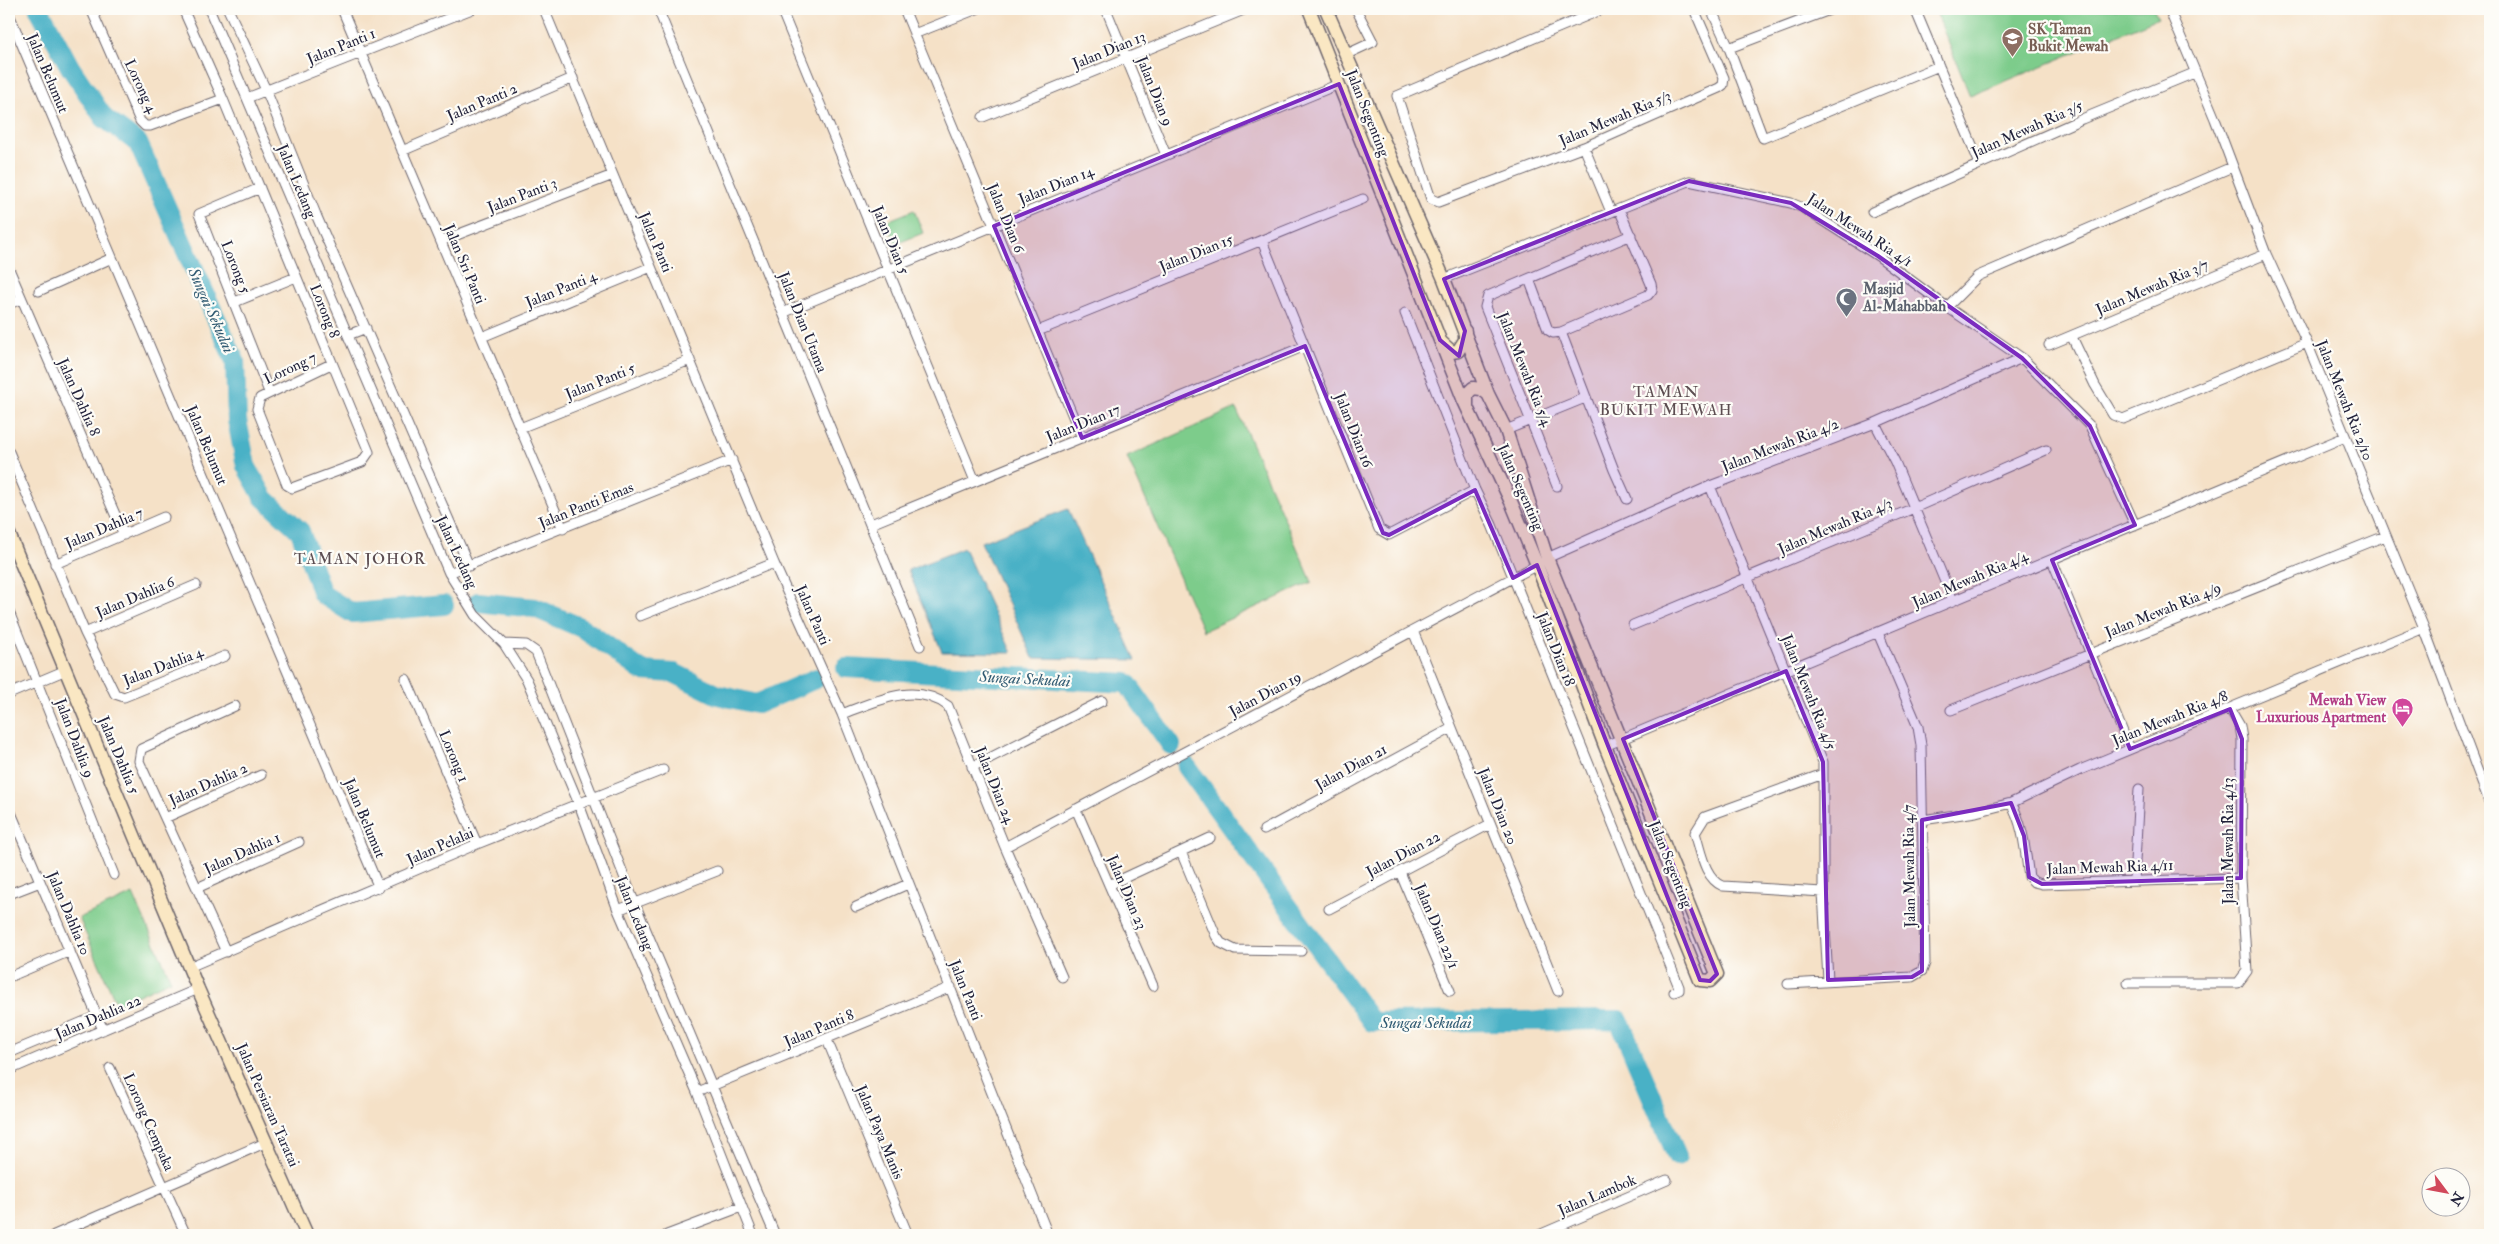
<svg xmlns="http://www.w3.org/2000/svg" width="2499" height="1244" font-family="'IM FELL Double Pica',serif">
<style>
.green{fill:#7dcc8b;stroke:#507763}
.water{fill:#48b1c6;stroke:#356a80}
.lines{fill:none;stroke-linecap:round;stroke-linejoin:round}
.river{stroke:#48b1c6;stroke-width:20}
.street-casing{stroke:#6c656c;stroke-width:11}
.secondary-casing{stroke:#6c656c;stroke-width:15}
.street{stroke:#fff;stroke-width:9}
.secondary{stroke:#fae7c3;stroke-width:12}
.marked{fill:#7b2cbf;fill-opacity:0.2;stroke:#7b2cbf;stroke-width:4;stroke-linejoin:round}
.labels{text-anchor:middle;stroke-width:4.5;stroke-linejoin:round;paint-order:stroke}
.education-label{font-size:15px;font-weight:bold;fill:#785e54;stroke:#fdfcf7;text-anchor:start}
.street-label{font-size:15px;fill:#22223b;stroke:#fdfcf7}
.worship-label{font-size:15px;font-weight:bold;fill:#5b616d;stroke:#fdfcf7;text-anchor:start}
.hotel-label{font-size:15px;font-weight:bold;fill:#b23c85;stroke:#fdfcf7;text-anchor:end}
.water-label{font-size:16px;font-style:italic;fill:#315b73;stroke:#fdfcf7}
.neighbourhood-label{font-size:16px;letter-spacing:1px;fill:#5c4d51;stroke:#fdfcf7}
</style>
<rect width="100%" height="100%" fill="#fdfcf7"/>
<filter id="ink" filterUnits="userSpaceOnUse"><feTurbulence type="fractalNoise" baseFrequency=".02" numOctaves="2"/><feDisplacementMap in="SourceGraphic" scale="10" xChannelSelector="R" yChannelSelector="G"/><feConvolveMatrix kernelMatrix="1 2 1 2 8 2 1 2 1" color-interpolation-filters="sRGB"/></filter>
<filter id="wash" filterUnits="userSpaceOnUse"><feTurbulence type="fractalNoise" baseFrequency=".0096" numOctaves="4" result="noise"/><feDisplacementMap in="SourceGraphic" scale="20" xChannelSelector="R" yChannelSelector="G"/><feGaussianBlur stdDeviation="1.12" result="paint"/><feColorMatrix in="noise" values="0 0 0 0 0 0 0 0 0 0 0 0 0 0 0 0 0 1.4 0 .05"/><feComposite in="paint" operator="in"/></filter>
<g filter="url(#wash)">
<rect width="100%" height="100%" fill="#f5e1c7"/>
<!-- green -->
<path class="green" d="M1943,9H2154L2158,18L1970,96L1936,12Z
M914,210L923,233L896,244L887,221Z
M1236,408L1312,582L1203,631L1127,457Z
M133,894L171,980L117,1005L79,918Z"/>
<!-- water -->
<path class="water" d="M1068,509L1136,660L1033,658L981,542Z
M964,548L1012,653L942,652L908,570Z"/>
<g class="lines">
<!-- river -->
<path class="river" d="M39,9L70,67L104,118L138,143L235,361L237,420L246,466L264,498L300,531L322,594L352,613L444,605
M478,602L535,608L582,628L642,671L674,673L718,695L757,704L817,678
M846,668L1127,683L1171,745
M1187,767L1372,1022L1619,1020L1677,1156"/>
</g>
</g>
<g filter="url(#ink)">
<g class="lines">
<defs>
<path id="street" d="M91,9L140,121L145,126H150L223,99
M183,9L223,99L369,452L362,462L292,488L287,485L257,409L260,398L331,364
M209,9L449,573L475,615L504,644L527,680L579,804L618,910L697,1092L753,1235
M228,9L266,90L317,217L469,566
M342,9L563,529
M544,9L774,563L842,714L1048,1235
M658,9L920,646
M781,9L975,481
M904,9L1082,438
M1106,9L1166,155
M1603,9L1397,96L1431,199L1438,202L1584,147L1719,88L1723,85L1724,78L1694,9
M1711,9L1729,48L1763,138L1939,66
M1915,9L1980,164
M2169,9L2215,119L2266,254L2307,343L2424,628L2490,804
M9,14L379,888
M914,34L977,9
M1729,48L1832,9
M1345,55L1373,42L1356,9
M247,98L472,9
M983,117L1246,9
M1584,147L1611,212
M402,151L573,78
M260,188L199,214L269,392
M1619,209L1651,284L1652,290L1648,295L1561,332L1614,470L1627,499
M1872,212L2082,119L2194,73
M441,241L613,175
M1262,241L1379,529L1389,535L1475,490
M9,269L124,535
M1444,279L1689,181L1791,203L1803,208L1878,256L1947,307L2022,358L2090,426L2135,525
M1529,279L1548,330L1553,333L1561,332
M39,291L112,258
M235,302L296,277
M9,304L21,299
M1947,307L1978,276L2232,167
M785,312L1339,84
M1405,313L1475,490L1492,525L1679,987V990L1674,992
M1038,331L1363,199
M348,335L366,328
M482,337L651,267
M2072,337L2095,385L2113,415L2123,419L2307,343
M2049,345L2266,254
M1875,423L1895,462L1953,601
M520,428L690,360
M1506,430L1585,398
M9,452L85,633L115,694L124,697L225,656
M1557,486L1485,307L1488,296L1631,235
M1710,486L1823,762V892L1828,980
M871,524L1305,346
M1547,558L1710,486L1875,423L2022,358
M2052,560L2130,749
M55,564L164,517
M449,573L732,460
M9,612L114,875
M640,616L774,563
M1633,625L1914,508L2046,450
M1413,631L1558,991
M85,633L196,585
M504,644L526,645L536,652L635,904L775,1235
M406,679L477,844
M9,694L66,670
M1951,710L2385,536
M842,714C877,701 914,681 948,706L1005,847L1062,977
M1605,746L2345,437
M972,767L1102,701
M2011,803C2024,826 2025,851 2029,877L2034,882L2042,884L2241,878
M9,808L103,1030
M1076,809L1153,986
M165,818L261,775
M1922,820L1976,812L2011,803L2080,770L2424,628
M1264,830L1452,728
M1005,847L1537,565
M1181,852L1216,936L1221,943L1235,950L1301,951
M1400,872L1450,991
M2134,880L2139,789
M1109,885L1210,838
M197,888L299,842
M1823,892L1723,886C1704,878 1701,851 1695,833L1705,817L1823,774
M9,894L40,882
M856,907L908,884
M1329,909L1490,824
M618,910L717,871
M226,952L139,761L141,749L235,706
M189,967L477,844L663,770
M9,977L70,951
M2128,983H2238L2247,971L2241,878L2242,739L2240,726L2230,709
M1788,984L1912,977L1922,971L1925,963L1921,745L1918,727L1878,633
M827,1040L908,1235
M9,1053L97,1016
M110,1068L186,1235
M9,1070L198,989
M697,1092L951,987
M54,1235L267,1142
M667,1235L741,1207
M1539,1235L1667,1180"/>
<path id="secondary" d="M1309,9L1464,401L1512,504L1537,565L1605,746L1700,980L1710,981L1717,974L1547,558L1506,430L1488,394L1444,279L1326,9
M1441,342L1452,352L1458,351L1465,340V331
M1467,407V394L1473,388L1481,389L1488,394
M9,534L198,989L307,1235"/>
</defs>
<!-- street casing -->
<use href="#street" class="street-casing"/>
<!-- secondary casing -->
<use href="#secondary" class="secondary-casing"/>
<!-- street -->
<use href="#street" class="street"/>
<!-- secondary -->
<use href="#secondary" class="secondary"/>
</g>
</g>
<!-- marked area -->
<path class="marked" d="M1339,84L1440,340L1459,356L1465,331L1444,279L1689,181L1791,203L1878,256L2022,358L2090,426L2135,525L2052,560L2130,749L2230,709L2242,739L2241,878L2042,884L2029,877L2024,836L2011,803L1922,820V971L1912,977L1828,980L1823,762L1786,671L1623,739L1717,974L1710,981L1700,980L1537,565L1513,578L1475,490L1389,535L1383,533L1305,346L1082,438L994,226Z"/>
<!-- icons -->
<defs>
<symbol id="school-pin" viewBox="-11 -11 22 30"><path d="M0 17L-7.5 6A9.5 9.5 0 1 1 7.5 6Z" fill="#8d6e63" stroke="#fdfcf7"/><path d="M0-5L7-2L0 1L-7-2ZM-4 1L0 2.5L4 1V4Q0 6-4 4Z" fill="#fff"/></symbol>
<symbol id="mosque-pin" viewBox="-11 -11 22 30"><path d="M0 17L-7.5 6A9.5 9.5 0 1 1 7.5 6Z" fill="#6b7280" stroke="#fdfcf7"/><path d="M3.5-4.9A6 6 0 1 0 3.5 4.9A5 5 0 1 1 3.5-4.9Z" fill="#fff"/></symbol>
<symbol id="hotel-pin" viewBox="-11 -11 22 30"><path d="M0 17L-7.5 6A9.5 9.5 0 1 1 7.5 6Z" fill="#d1479c" stroke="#fdfcf7"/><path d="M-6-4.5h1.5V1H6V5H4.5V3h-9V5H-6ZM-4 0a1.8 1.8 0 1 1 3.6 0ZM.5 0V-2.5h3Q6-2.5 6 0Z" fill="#fff"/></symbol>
</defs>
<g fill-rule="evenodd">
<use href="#school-pin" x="2000" y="26" width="25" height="34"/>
<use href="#mosque-pin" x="1834" y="286" width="25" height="34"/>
<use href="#hotel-pin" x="2390" y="696" width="25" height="34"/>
</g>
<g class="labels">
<!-- education labels -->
<g class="education-label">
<text x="2028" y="34">SK Taman<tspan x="2028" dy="17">Bukit Mewah</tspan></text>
</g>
<!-- street labels -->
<g class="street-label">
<text transform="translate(341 46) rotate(-22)" y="5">Jalan Panti 1</text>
<text transform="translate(1109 50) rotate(-22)" y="5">Jalan Dian 13</text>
<text transform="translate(48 73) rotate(67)" y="5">Jalan Belumut</text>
<text transform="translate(141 86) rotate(65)" y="5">Lorong 4</text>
<text transform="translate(1155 91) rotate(68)" y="5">Jalan Dian 9</text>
<text transform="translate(482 102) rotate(-23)" y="5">Jalan Panti 2</text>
<text transform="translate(1368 113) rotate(68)" y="5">Jalan Segenting</text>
<text transform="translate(1615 118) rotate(-23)" y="5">Jalan Mewah Ria 5/3</text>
<text transform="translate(2027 129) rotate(-24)" y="5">Jalan Mewah Ria 3/5</text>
<text transform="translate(297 181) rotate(67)" y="5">Jalan Ledang</text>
<text transform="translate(1056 185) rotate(-22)" y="5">Jalan Dian 14</text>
<text transform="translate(522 195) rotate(-21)" y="5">Jalan Panti 3</text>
<text transform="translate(1006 218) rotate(67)" y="5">Jalan Dian 6</text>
<text transform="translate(1860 230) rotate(33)" y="5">Jalan Mewah Ria 4/1</text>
<text transform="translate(891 240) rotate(67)" y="5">Jalan Dian 5</text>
<text transform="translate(656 242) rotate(67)" y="5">Jalan Panti</text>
<text transform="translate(1196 253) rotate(-22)" y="5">Jalan Dian 15</text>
<text transform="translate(465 264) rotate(67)" y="5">Jalan Sri Panti</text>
<text transform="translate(236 267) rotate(68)" y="5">Lorong 5</text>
<text transform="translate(2152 287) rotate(-23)" y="5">Jalan Mewah Ria 3/7</text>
<text transform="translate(561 289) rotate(-22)" y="5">Jalan Panti 4</text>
<text transform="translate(325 311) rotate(68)" y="5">Lorong 8</text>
<text transform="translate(803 322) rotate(68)" y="5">Jalan Dian Utama</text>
<text transform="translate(290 368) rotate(-25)" y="5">Lorong 7</text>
<text transform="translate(1525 369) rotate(68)" y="5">Jalan Mewah Ria 5/4</text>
<text transform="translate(600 381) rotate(-22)" y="5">Jalan Panti 5</text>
<text transform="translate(79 397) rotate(66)" y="5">Jalan Dahlia 8</text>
<text transform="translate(2345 400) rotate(68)" y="5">Jalan Mewah Ria 2/10</text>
<text transform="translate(1083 423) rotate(-22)" y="5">Jalan Dian 17</text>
<text transform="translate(1354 430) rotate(68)" y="5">Jalan Dian 16</text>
<text transform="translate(207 445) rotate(67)" y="5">Jalan Belumut</text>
<text transform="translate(1780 445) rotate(-21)" y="5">Jalan Mewah Ria 4/2</text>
<text transform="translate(1521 487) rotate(66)" y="5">Jalan Segenting</text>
<text transform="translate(586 505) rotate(-22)" y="5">Jalan Panti Emas</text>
<text transform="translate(1835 526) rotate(-23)" y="5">Jalan Mewah Ria 4/3</text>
<text transform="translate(104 528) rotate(-23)" y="5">Jalan Dahlia 7</text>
<text transform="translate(457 552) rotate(65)" y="5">Jalan Ledang</text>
<text transform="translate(1970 579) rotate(-23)" y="5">Jalan Mewah Ria 4/4</text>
<text transform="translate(135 597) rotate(-23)" y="5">Jalan Dahlia 6</text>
<text transform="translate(2163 610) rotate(-22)" y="5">Jalan Mewah Ria 4/9</text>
<text transform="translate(813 615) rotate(66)" y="5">Jalan Panti</text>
<text transform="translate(1556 649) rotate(68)" y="5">Jalan Dian 18</text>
<text transform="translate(163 666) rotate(-21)" y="5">Jalan Dahlia 4</text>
<text transform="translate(1809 692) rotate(68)" y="5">Jalan Mewah Ria 4/5</text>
<text transform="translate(1265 694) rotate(-28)" y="5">Jalan Dian 19</text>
<text transform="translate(2170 718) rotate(-22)" y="5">Jalan Mewah Ria 4/8</text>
<text transform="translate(75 738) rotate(69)" y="5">Jalan Dahlia 9</text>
<text transform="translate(119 755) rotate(67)" y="5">Jalan Dahlia 5</text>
<text transform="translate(454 756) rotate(67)" y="5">Lorong 1</text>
<text transform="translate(1351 767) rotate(-29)" y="5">Jalan Dian 21</text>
<text transform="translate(208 784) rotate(-24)" y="5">Jalan Dahlia 2</text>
<text transform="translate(995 785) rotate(68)" y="5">Jalan Dian 24</text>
<text transform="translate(1498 806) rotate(68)" y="5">Jalan Dian 20</text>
<text transform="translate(365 818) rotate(67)" y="5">Jalan Belumut</text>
<text transform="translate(2228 841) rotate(-90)" y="5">Jalan Mewah Ria 4/13</text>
<text transform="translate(440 846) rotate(-24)" y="5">Jalan Pelalai</text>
<text transform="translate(242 853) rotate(-24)" y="5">Jalan Dahlia 1</text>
<text transform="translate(1403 854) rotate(-28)" y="5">Jalan Dian 22</text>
<text transform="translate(1671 864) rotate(68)" y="5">Jalan Segenting</text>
<text transform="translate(1909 866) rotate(-91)" y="5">Jalan Mewah Ria 4/7</text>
<text transform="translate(2110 867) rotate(-2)" y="5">Jalan Mewah Ria 4/11</text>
<text transform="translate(1127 892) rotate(67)" y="5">Jalan Dian 23</text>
<text transform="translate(69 913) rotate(67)" y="5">Jalan Dahlia 10</text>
<text transform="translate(635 913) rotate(68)" y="5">Jalan Ledang</text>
<text transform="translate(1437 926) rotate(67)" y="5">Jalan Dian 22/1</text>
<text transform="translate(966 990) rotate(68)" y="5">Jalan Panti</text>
<text transform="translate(98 1017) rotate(-23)" y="5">Jalan Dahlia 22</text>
<text transform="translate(819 1028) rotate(-23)" y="5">Jalan Panti 8</text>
<text transform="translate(268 1105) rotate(66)" y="5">Jalan Persiaran Taratai</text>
<text transform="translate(149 1122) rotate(66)" y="5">Lorong Cempaka</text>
<text transform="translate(880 1132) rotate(67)" y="5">Jalan Paya Manis</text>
<text transform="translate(1597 1195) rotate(-23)" y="5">Jalan Lambok</text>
</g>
<!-- worship labels -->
<g class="worship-label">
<text x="1863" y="294">Masjid<tspan x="1863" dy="17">Al-Mahabbah</tspan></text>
</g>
<!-- hotel labels -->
<g class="hotel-label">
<text x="2386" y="705">Mewah View<tspan x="2386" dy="17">Luxurious Apartment</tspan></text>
</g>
<!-- water labels -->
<g class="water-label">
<text transform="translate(212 310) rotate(66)" y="6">Sungai Sekudai</text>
<text transform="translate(1025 678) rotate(3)" y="6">Sungai Sekudai</text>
<text x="1426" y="1028">Sungai Sekudai</text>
</g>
<!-- neighbourhood labels -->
<g class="neighbourhood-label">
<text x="1666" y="397">TAMAN<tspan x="1666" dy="18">BUKIT MEWAH</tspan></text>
<text x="360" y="564">TAMAN JOHOR</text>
</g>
</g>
<!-- margin -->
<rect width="2499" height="1244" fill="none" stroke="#fdfcf7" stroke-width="30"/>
<!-- north arrow -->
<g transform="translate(2446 1192) rotate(122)"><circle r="24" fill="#fdfcf7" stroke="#a5a5ac"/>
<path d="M0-4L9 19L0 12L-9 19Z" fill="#d1495b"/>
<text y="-8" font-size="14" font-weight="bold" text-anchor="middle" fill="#22223b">N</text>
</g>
</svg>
